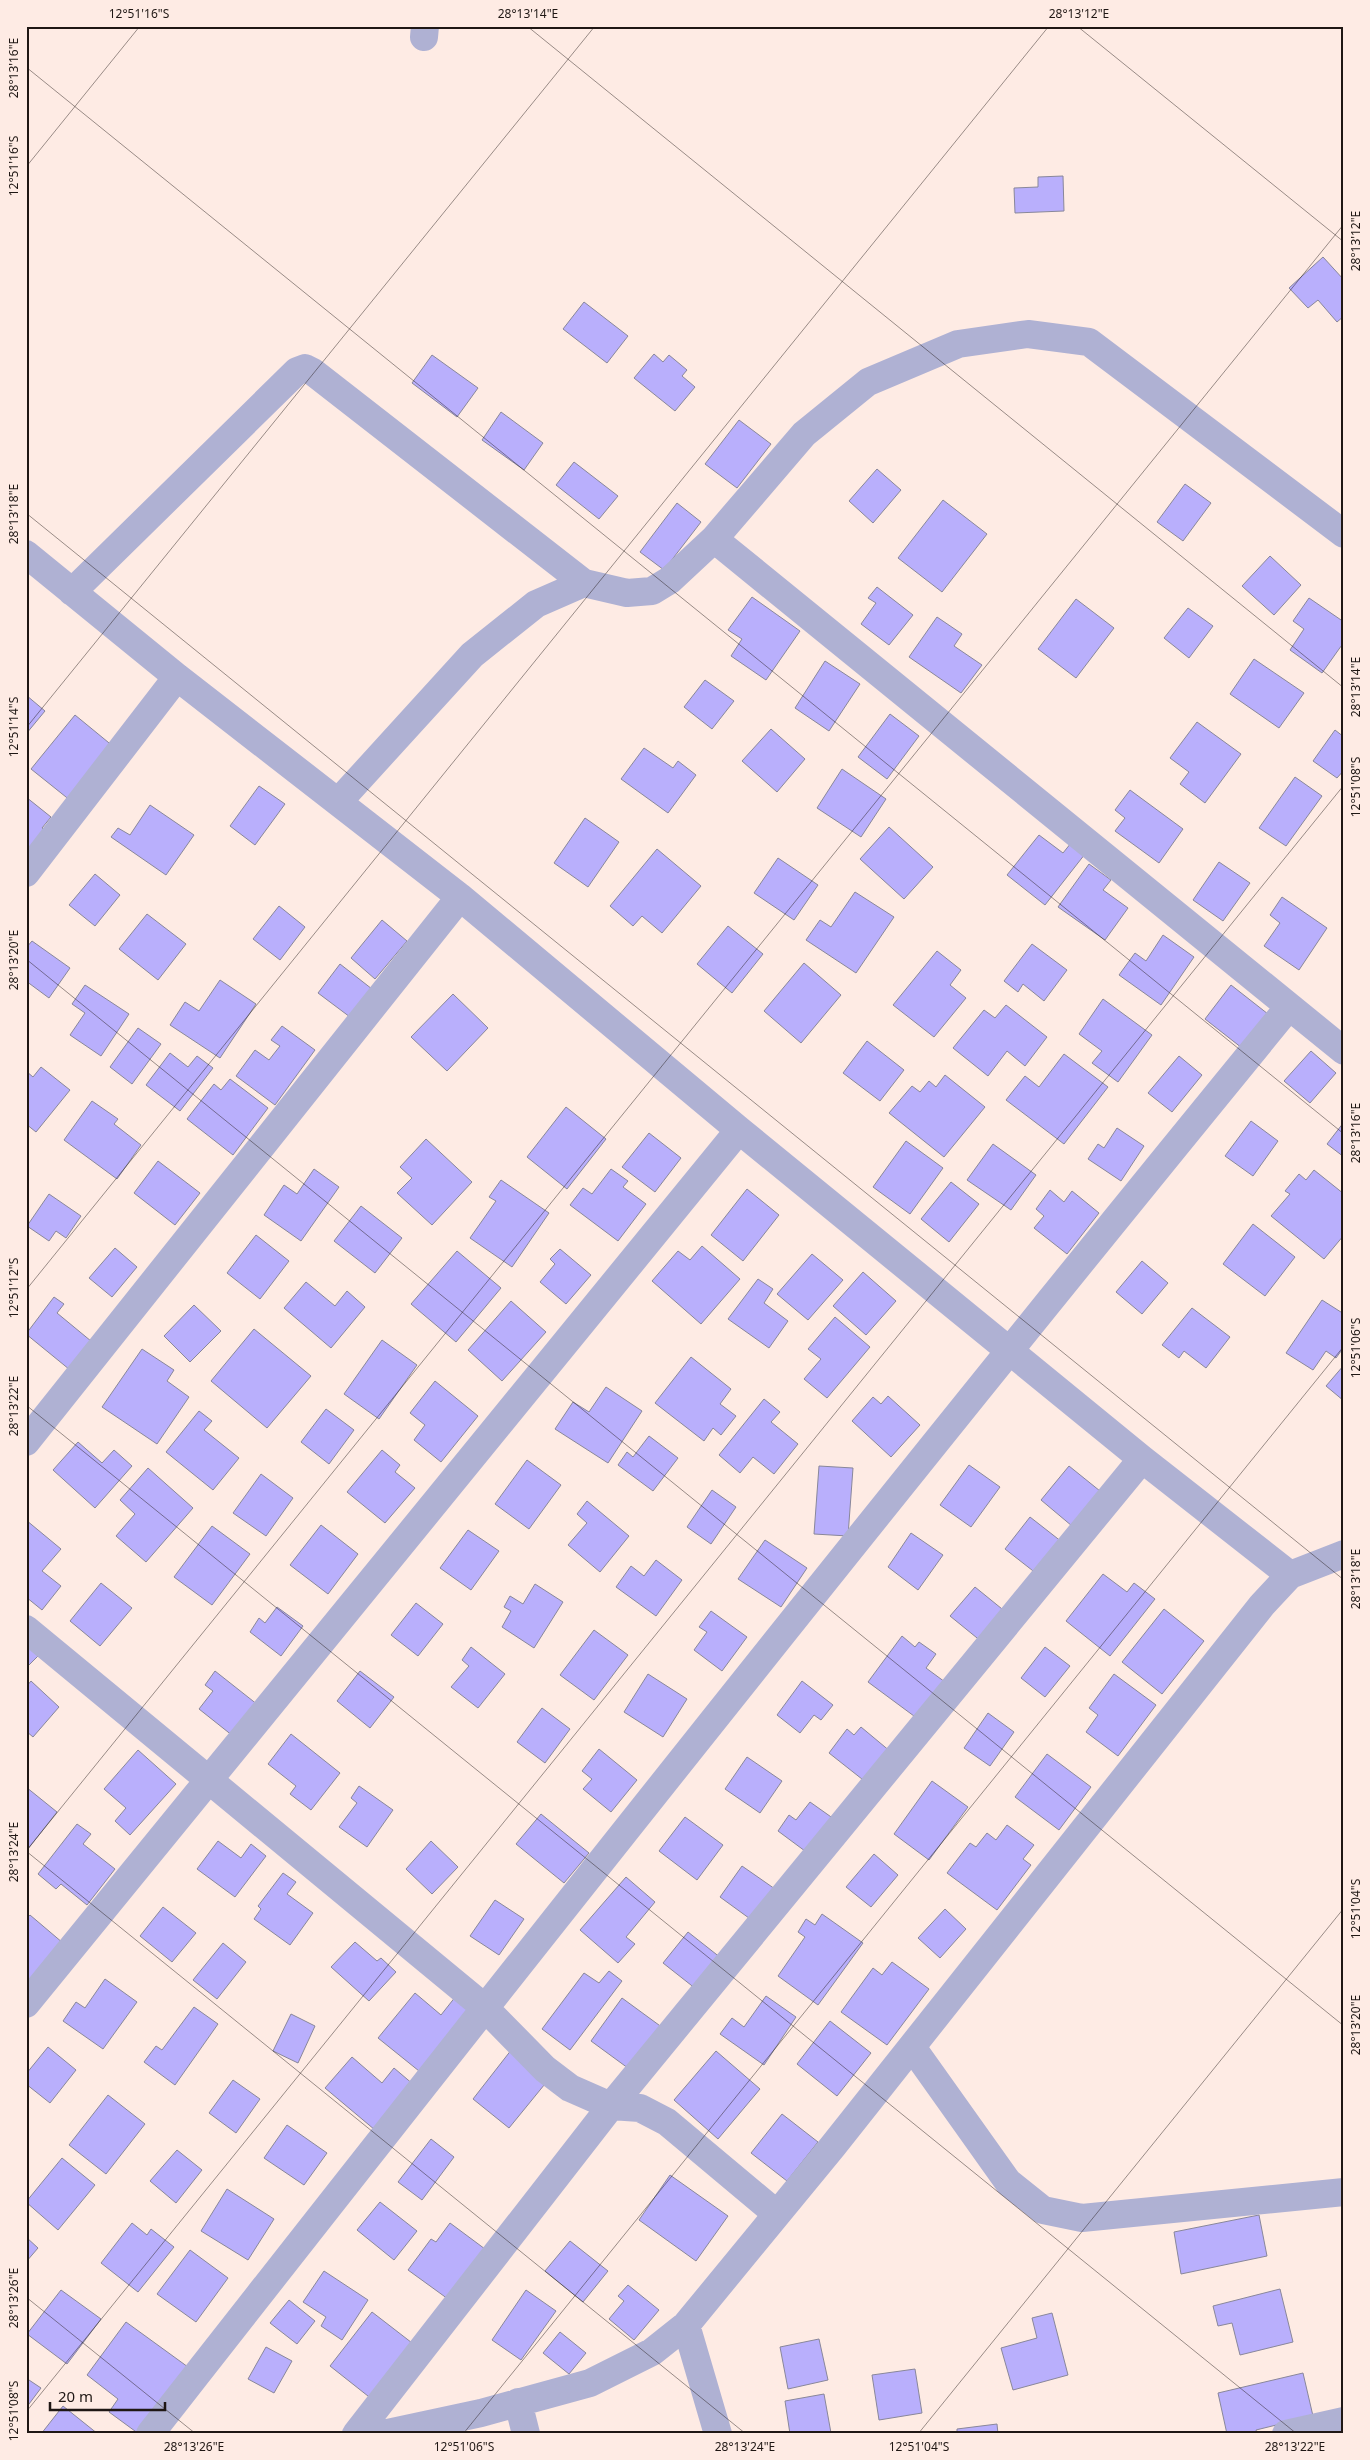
<svg xmlns="http://www.w3.org/2000/svg" width="1370" height="2460" font-family="'Noto Sans',sans-serif">
<style>
.building{fill:#b9affc;stroke:#89879a}
.lines{fill:none;stroke-linecap:round;stroke-linejoin:round}
.minor{stroke:#afb1d3;stroke-width:28}
.ticks{fill:none;stroke:#1f1714;stroke-width:1;stroke-opacity:0.45}
.neatline{fill:none;stroke:#1f1714;stroke-width:2}
.ticks-label{font-size:12px;text-anchor:middle;fill:#1f1714}
</style>
<rect width="100%" height="100%" fill="#feebe4"/>
<!-- building -->
<path class="building" d="M1063,176L1064,211L1015,213L1014,188L1038,187V177Z
M1323,257L1344,280V316L1337,322L1318,300L1308,308L1289,288Z
M584,302L628,336L607,363L563,329Z
M654,354L663,362L669,355L687,370L682,376L695,387L675,411L634,378Z
M432,355L478,388L457,417L412,383Z
M501,412L543,443L524,470L482,440Z
M739,420L771,444L737,488L705,464Z
M574,462L618,496L599,519L556,485Z
M877,469L901,490L873,523L849,501Z
M1185,484L1211,503L1183,541L1157,522Z
M943,500L987,534L942,592L898,558Z
M677,503L701,522L664,570L640,552Z
M1270,556L1301,585L1274,615L1242,586Z
M877,587L913,615L889,645L861,624L876,603L868,598Z
M752,597L800,631L766,680L731,656L742,639L728,630Z
M1309,598L1344,622V642L1322,673L1290,650L1304,629L1293,621Z
M1076,599L1114,628L1076,678L1038,649Z
M1188,608L1213,626L1189,658L1164,638Z
M937,617L962,634L954,646L982,665L961,693L909,657Z
M1254,659L1304,693L1279,728L1230,694Z
M825,661L860,684L829,731L795,708Z
M705,680L734,701L712,729L684,707Z
M26,695L45,711L26,734Z
M890,714L919,736L887,779L858,757Z
M75,715L114,747L71,801L31,769Z
M1197,722L1241,754L1205,803L1180,784L1189,772L1170,758Z
M771,729L805,759L777,792L742,761Z
M1335,730L1344,737V770L1337,778L1313,761Z
M644,748L673,768L678,761L696,775L668,813L621,779Z
M842,769L886,799L861,837L817,808Z
M1295,777L1322,796L1286,846L1259,828Z
M259,786L285,804L255,845L230,826Z
M1130,790L1183,829L1159,863L1115,831L1125,818L1115,810Z
M26,797L51,817L42,828L49,834L26,862Z
M150,805L194,835L166,875L111,837L118,828L130,835Z
M585,818L619,842L588,887L554,863Z
M889,827L933,867L904,899L860,859Z
M1039,835L1063,853L1071,843L1085,854L1045,905L1007,875Z
M657,849L701,886L662,933L642,916L633,926L610,906Z
M778,858L818,885L794,920L754,893Z
M1219,862L1250,883L1223,921L1193,900Z
M1089,864L1111,880L1103,890L1128,908L1105,940L1058,907Z
M95,874L120,895L95,926L69,905Z
M855,892L894,917L856,973L806,940L820,920L831,927Z
M1282,897L1327,928L1299,970L1264,946L1280,923L1270,915Z
M279,906L305,927L280,960L253,939Z
M147,914L186,944L158,980L119,949Z
M382,920L407,941L375,979L351,958Z
M728,926L763,954L732,993L697,964Z
M1163,935L1194,957L1161,1005L1119,975L1135,953L1146,961Z
M32,941L70,968L49,998L26,981V948Z
M1032,944L1067,970L1044,1001L1023,984L1018,992L1004,981Z
M937,951L961,970L950,985L966,998L934,1037L893,1005Z
M804,963L841,995L801,1043L764,1011Z
M340,964L372,989L350,1017L318,993Z
M220,980L256,1004L220,1058L170,1025L185,1002L199,1011Z
M85,985L129,1014L101,1056L70,1035L85,1013L72,1004Z
M1231,985L1268,1014L1242,1048L1205,1019Z
M453,994L488,1028L447,1071L411,1037Z
M1103,999L1152,1035L1118,1082L1092,1063L1102,1051L1079,1034Z
M1006,1005L1047,1037L1025,1066L1007,1051L988,1076L953,1048L984,1010L995,1018Z
M282,1026L315,1050L275,1105L236,1076L255,1050L269,1060L280,1046L271,1040Z
M138,1028L161,1044L132,1084L110,1067Z
M867,1041L904,1070L880,1101L843,1073Z
M1311,1051L1336,1073L1310,1103L1284,1081Z
M170,1053L188,1067L197,1056L213,1068L180,1111L146,1085Z
M1064,1054L1108,1087L1064,1144L1006,1100L1025,1076L1039,1087Z
M1179,1056L1202,1075L1172,1112L1148,1093Z
M41,1067L70,1090L36,1132L26,1124V1071L33,1077Z
M945,1075L985,1107L944,1157L889,1113L912,1086L920,1092L929,1081L936,1087Z
M230,1079L268,1108L233,1155L187,1119L214,1084L221,1090Z
M92,1101L118,1119L114,1124L141,1145L117,1179L64,1140Z
M566,1107L606,1139L567,1189L527,1157Z
M1251,1121L1278,1141L1253,1176L1225,1156Z
M1344,1122V1157L1327,1144Z
M1117,1128L1144,1146L1121,1181L1088,1159L1098,1144L1104,1148Z
M649,1133L681,1158L655,1192L622,1167Z
M426,1139L472,1182L432,1225L397,1193L412,1178L400,1167Z
M906,1141L943,1168L910,1214L873,1187Z
M993,1144L1036,1175L1011,1210L967,1180Z
M158,1161L200,1193L175,1225L134,1193Z
M314,1169L339,1187L301,1241L264,1215L284,1185L297,1194Z
M611,1169L628,1181L623,1187L646,1204L618,1241L570,1205L583,1188L592,1194Z
M1314,1170L1344,1194V1235L1324,1259L1271,1216L1290,1194L1285,1191L1299,1174L1306,1180Z
M501,1180L549,1213L512,1267L470,1238L496,1201L489,1197Z
M951,1182L979,1204L949,1242L921,1219Z
M747,1189L779,1215L743,1261L711,1235Z
M1050,1190L1064,1202L1072,1191L1099,1213L1067,1254L1034,1228L1044,1216L1036,1209Z
M49,1194L81,1216L66,1238L56,1231L49,1241L27,1226Z
M361,1206L402,1238L375,1273L334,1241Z
M1253,1224L1295,1257L1265,1296L1223,1264Z
M256,1235L289,1261L260,1299L227,1273Z
M702,1246L740,1279L701,1324L652,1281L678,1251L690,1260Z
M115,1248L137,1267L112,1297L89,1278Z
M560,1249L591,1275L566,1304L540,1282L555,1264L550,1259Z
M457,1251L501,1288L456,1342L411,1304Z
M812,1254L843,1280L808,1320L777,1294Z
M1142,1261L1168,1283L1142,1314L1116,1292Z
M863,1272L896,1301L866,1335L833,1306Z
M758,1279L773,1289L764,1303L788,1321L769,1348L728,1319Z
M306,1282L335,1306L347,1291L365,1307L331,1348L284,1308Z
M54,1297L64,1304L57,1313L97,1346L75,1374L26,1334Z
M1322,1300L1344,1314V1347L1336,1358L1326,1351L1313,1370L1286,1353Z
M511,1301L546,1332L502,1381L468,1350Z
M194,1305L221,1331L190,1362L164,1336Z
M1192,1308L1230,1337L1206,1368L1184,1351L1179,1358L1162,1345Z
M835,1317L870,1347L827,1398L804,1379L821,1359L808,1349Z
M254,1329L311,1376L267,1428L211,1381Z
M382,1340L417,1365L379,1419L344,1394Z
M142,1349L174,1370L167,1381L189,1397L157,1444L102,1407Z
M691,1357L731,1389L720,1404L736,1416L721,1435L713,1428L704,1441L655,1403Z
M1344,1365V1401L1326,1386Z
M435,1381L478,1416L441,1462L414,1440L425,1425L410,1413Z
M606,1387L642,1411L608,1463L555,1429L573,1402L589,1412Z
M888,1396L920,1425L891,1457L852,1421L873,1397L881,1404Z
M764,1399L780,1412L771,1422L798,1444L774,1474L753,1457L740,1473L719,1455Z
M326,1409L354,1430L329,1464L301,1442Z
M199,1411L212,1421L204,1430L239,1458L213,1490L166,1452Z
M649,1436L678,1458L653,1491L618,1465L627,1452L633,1457Z
M78,1442L102,1463L114,1450L132,1466L95,1508L53,1470Z
M382,1450L400,1465L395,1472L415,1488L385,1523L347,1492Z
M527,1460L561,1485L529,1529L495,1504Z
M969,1465L1000,1487L971,1527L940,1505Z
M819,1466L853,1468L848,1536L814,1534Z
M1069,1466L1100,1491L1072,1526L1041,1500Z
M148,1468L193,1508L146,1562L116,1536L135,1514L120,1500Z
M261,1474L293,1498L266,1536L233,1513Z
M712,1490L736,1507L711,1544L687,1527Z
M587,1501L629,1536L600,1572L568,1545L587,1523L577,1514Z
M1030,1517L1062,1542L1037,1574L1005,1549Z
M26,1520L61,1549L42,1571L61,1586L42,1610L26,1597Z
M321,1525L358,1554L328,1594L290,1565Z
M212,1526L250,1554L212,1605L174,1577Z
M468,1530L499,1551L471,1590L440,1568Z
M911,1533L943,1555L918,1590L888,1567Z
M765,1540L807,1568L781,1607L738,1579Z
M656,1560L682,1580L656,1616L616,1587L631,1566L644,1576Z
M1103,1574L1127,1592L1134,1583L1155,1599L1110,1656L1066,1621Z
M101,1583L132,1608L100,1646L70,1621Z
M535,1584L563,1602L534,1648L502,1627L511,1611L504,1607L510,1596L523,1604Z
M975,1587L1007,1613L982,1642L950,1616Z
M416,1603L443,1624L418,1656L391,1635Z
M277,1607L303,1626L281,1656L250,1632L259,1618L265,1623Z
M1164,1609L1204,1641L1162,1694L1122,1662Z
M711,1611L747,1637L722,1671L694,1650L707,1632L699,1627Z
M594,1630L628,1655L594,1700L560,1675Z
M902,1636L915,1647L919,1642L936,1654L926,1668L945,1682L918,1719L868,1682Z
M26,1645L38,1656L26,1668Z
M471,1647L505,1674L478,1708L451,1687L469,1666L462,1660Z
M1045,1647L1070,1666L1045,1697L1021,1678Z
M215,1671L258,1705L233,1736L199,1709L213,1691L205,1685Z
M360,1671L394,1697L370,1728L337,1701Z
M648,1674L687,1699L663,1737L624,1712Z
M1114,1674L1156,1705L1118,1756L1086,1732L1098,1715L1089,1708Z
M31,1681L59,1707L33,1737L26,1731V1687Z
M802,1681L833,1705L821,1720L814,1715L800,1733L777,1715Z
M542,1708L570,1729L545,1763L517,1742Z
M988,1713L1014,1732L990,1766L964,1748Z
M861,1727L891,1752L867,1783L829,1753L847,1729L854,1735Z
M291,1734L340,1773L311,1810L290,1794L296,1786L268,1764Z
M599,1749L637,1780L611,1812L583,1789L592,1779L582,1771Z
M138,1750L176,1784L130,1835L115,1821L126,1808L104,1789Z
M1047,1754L1091,1787L1059,1830L1015,1797Z
M747,1757L782,1781L760,1813L725,1789Z
M932,1781L968,1807L929,1860L894,1834Z
M359,1786L393,1810L367,1847L339,1827L357,1803L351,1798Z
M26,1787L57,1812L28,1849L26,1848Z
M810,1802L834,1819L809,1854L778,1831L789,1815L796,1820Z
M541,1814L589,1853L564,1883L516,1844Z
M685,1817L723,1845L697,1880L659,1851Z
M77,1824L91,1834L83,1844L115,1869L87,1905L61,1884L56,1889L38,1874Z
M1007,1825L1034,1845L1023,1859L1031,1865L997,1910L947,1873L970,1843L976,1847L987,1833L996,1840Z
M218,1841L241,1858L251,1844L266,1856L235,1897L197,1869Z
M431,1841L458,1867L432,1894L406,1869Z
M874,1854L898,1875L871,1907L846,1887Z
M742,1866L775,1889L753,1921L720,1897Z
M283,1873L296,1882L287,1894L313,1913L290,1945L254,1919L261,1909L258,1906Z
M626,1877L655,1902L626,1937L635,1944L618,1963L580,1930Z
M495,1900L524,1919L499,1955L470,1936Z
M163,1907L196,1933L172,1962L140,1936Z
M945,1909L966,1929L940,1958L918,1938Z
M822,1914L863,1943L818,2005L778,1976L805,1937L798,1932L806,1919L815,1925Z
M30,1915L63,1943L26,1984V1919Z
M688,1932L721,1958L696,1989L663,1963Z
M355,1942L377,1961L381,1958L396,1972L369,2001L331,1967Z
M223,1943L246,1962L217,1999L193,1980Z
M892,1962L929,1989L887,2045L841,2012L873,1968L882,1975Z
M609,1971L622,1981L570,2050L542,2029L584,1973L599,1983Z
M105,1979L137,2002L103,2049L63,2021L76,2002L85,2008Z
M415,1993L441,2015L456,1996L470,2008L419,2071L378,2038Z
M766,1996L796,2017L764,2065L720,2034L732,2018L744,2027Z
M622,1998L663,2028L632,2071L591,2041Z
M194,2007L218,2024L175,2085L144,2062L156,2046L162,2050Z
M291,2014L315,2026L298,2063L273,2051Z
M830,2021L871,2053L837,2096L797,2064Z
M48,2047L76,2070L50,2103L26,2084V2074Z
M512,2049L549,2079L509,2128L473,2099Z
M716,2051L760,2089L718,2139L674,2100Z
M352,2057L382,2083L394,2068L414,2085L375,2130L325,2088Z
M233,2080L260,2099L236,2133L209,2113Z
M108,2095L145,2124L106,2174L69,2145Z
M782,2114L818,2142L787,2181L751,2153Z
M287,2125L327,2153L304,2185L264,2158Z
M431,2139L454,2157L422,2200L398,2182Z
M177,2150L202,2170L176,2203L150,2181Z
M62,2158L95,2185L58,2230L26,2202Z
M670,2175L728,2216L696,2261L639,2220Z
M227,2189L274,2219L248,2260L201,2231Z
M380,2202L417,2231L394,2260L357,2230Z
M1259,2215L1267,2256L1181,2274L1174,2232Z
M132,2223L147,2235L151,2229L174,2247L138,2292L101,2263Z
M450,2223L485,2249L448,2299L408,2270L431,2239L436,2242Z
M26,2237L38,2248L26,2262Z
M570,2241L608,2271L583,2302L545,2271Z
M190,2250L228,2278L196,2322L157,2294Z
M324,2271L368,2300L342,2340L321,2326L326,2317L303,2302Z
M628,2285L659,2310L634,2340L609,2319L624,2301L618,2296Z
M1280,2289L1293,2342L1240,2355L1232,2323L1218,2326L1213,2306Z
M61,2290L101,2319L67,2364L27,2334Z
M526,2290L556,2311L521,2360L492,2340Z
M289,2300L315,2321L297,2344L270,2323Z
M372,2312L416,2346L373,2400L330,2366Z
M1052,2313L1068,2375L1013,2390L1001,2348L1037,2338L1032,2318Z
M126,2322L188,2367L139,2434L109,2412L118,2399L87,2375Z
M560,2332L586,2353L569,2374L543,2353Z
M819,2339L828,2380L788,2389L780,2347Z
M266,2347L292,2361L274,2393L248,2379Z
M915,2369L922,2413L879,2420L872,2375Z
M1303,2373L1313,2416L1256,2430L1257,2434H1227L1218,2393Z
M26,2378L41,2388L26,2408Z
M824,2394L831,2433L790,2434L785,2401Z
M63,2406L98,2434H41Z
M997,2424L998,2434H957V2429Z"/>
<g class="lines">
<!-- minor -->
<path class="minor" d="M424,37L425,26
M714,539L1344,1051
M26,554L177,677L460,897L739,1130L1142,1459L1290,1575
M72,592L297,371L305,368L313,372L584,583
M339,801L472,655L536,604L584,583L627,593L652,591L670,580L714,539L804,434L868,382L958,344L1028,334L1089,342L1344,534
M26,873L177,677
M26,1442L460,897
M26,1629L484,2007L545,2069L570,2088L611,2106L640,2108L667,2122L777,2214
M26,2004L739,1130
M912,2047L1008,2182L1043,2210L1082,2218L1344,2192
M686,2325L718,2434
M518,2402L526,2434
M150,2434C525,1955 903,1478 1288,1008
M356,2434L611,2106L1142,1459
M383,2434L481,2413L590,2383L652,2352L686,2325L833,2146L1262,1605L1290,1575L1344,1554
M1286,2434L1344,2421"/>
</g>
<!-- ticks -->
<path class="ticks" d="M527,26L1344,688M1077,26L1344,242M26,67L1344,1134M26,167L140,26M26,513L1344,1580M26,728L595,26M26,959L1344,2026M26,1290L1049,26M26,1405L1297,2434M26,1851L746,2434M26,1851L1344,224M26,2297L196,2434M26,2412L1344,785M463,2434L1344,1346M918,2434L1344,1908"/>
<!-- border -->
<rect width="1370" height="2460" fill="none" stroke="#feebe4" stroke-width="55"/>
<!-- scale -->
<path d="M50 2402v8h115v-8" fill="none" stroke="#1f1714" stroke-width="2.5"/>
<text x="58" y="2402" font-size="15" fill="#1f1714" stroke="#feebe4" stroke-width="4" paint-order="stroke">20 m</text>
<rect x="28" y="28" width="1314" height="2404" class="neatline"/>
<g class="ticks-label">
<text x="139" y="18">12°51'16"S</text>
<text x="528" y="18">28°13'14"E</text>
<text x="1079" y="18">28°13'12"E</text>
<text transform="translate(14 68) rotate(-90)" y="4">28°13'16"E</text>
<text transform="translate(14 166) rotate(-90)" y="4">12°51'16"S</text>
<text transform="translate(1356 241) rotate(-90)" y="4">28°13'12"E</text>
<text transform="translate(14 514) rotate(-90)" y="4">28°13'18"E</text>
<text transform="translate(1356 687) rotate(-90)" y="4">28°13'14"E</text>
<text transform="translate(14 727) rotate(-90)" y="4">12°51'14"S</text>
<text transform="translate(1356 787) rotate(-90)" y="4">12°51'08"S</text>
<text transform="translate(14 960) rotate(-90)" y="4">28°13'20"E</text>
<text transform="translate(1356 1133) rotate(-90)" y="4">28°13'16"E</text>
<text transform="translate(14 1288) rotate(-90)" y="4">12°51'12"S</text>
<text transform="translate(1356 1348) rotate(-90)" y="4">12°51'06"S</text>
<text transform="translate(14 1406) rotate(-90)" y="4">28°13'22"E</text>
<text transform="translate(1356 1579) rotate(-90)" y="4">28°13'18"E</text>
<text transform="translate(14 1852) rotate(-90)" y="4">28°13'24"E</text>
<text transform="translate(1356 1909) rotate(-90)" y="4">12°51'04"S</text>
<text transform="translate(1356 2025) rotate(-90)" y="4">28°13'20"E</text>
<text transform="translate(14 2298) rotate(-90)" y="4">28°13'26"E</text>
<text transform="translate(14 2411) rotate(-90)" y="4">12°51'08"S</text>
<text x="194" y="2451">28°13'26"E</text>
<text x="464" y="2451">12°51'06"S</text>
<text x="745" y="2451">28°13'24"E</text>
<text x="919" y="2451">12°51'04"S</text>
<text x="1295" y="2451">28°13'22"E</text>
</g>
</svg>
